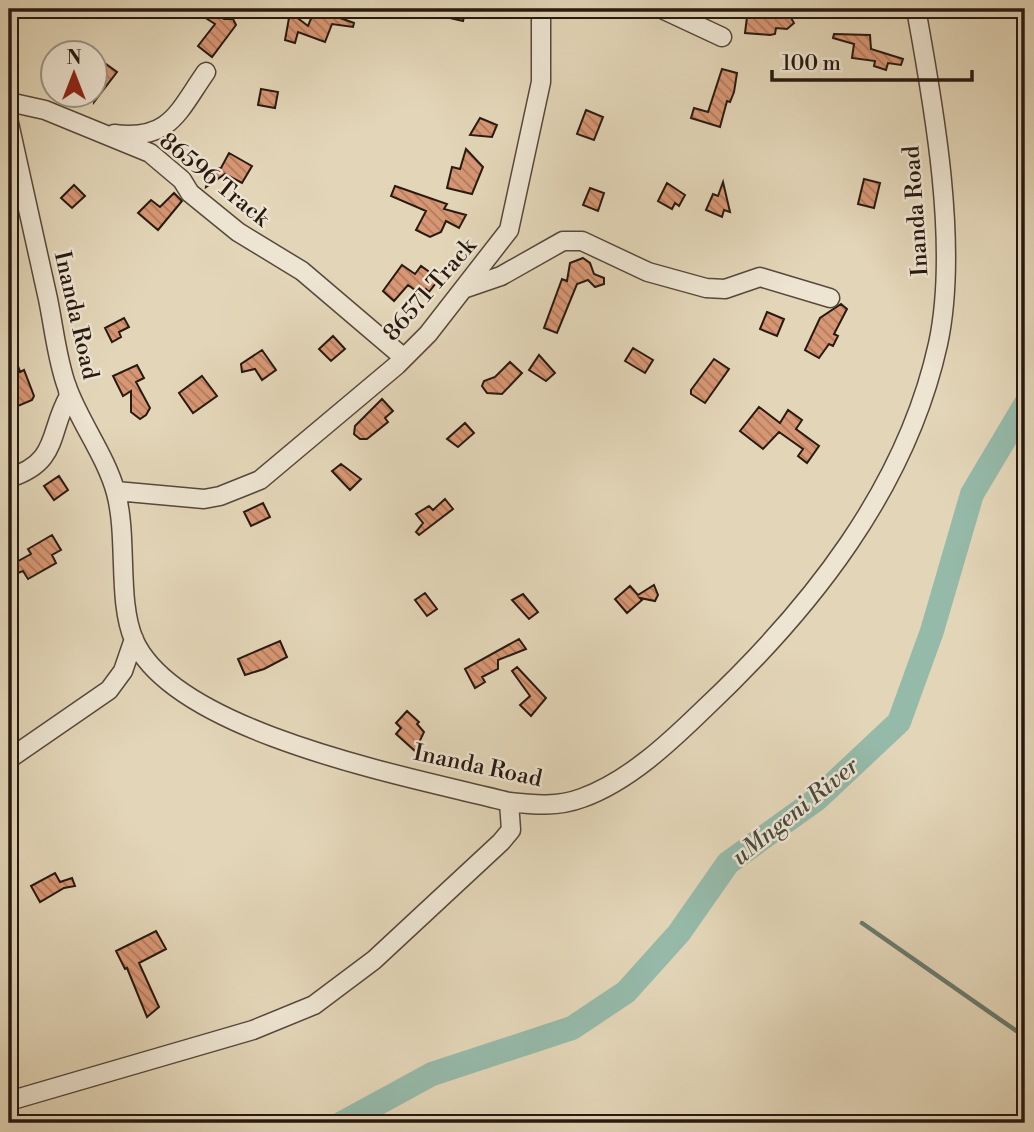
<svg xmlns="http://www.w3.org/2000/svg" width="1034" height="1132" font-family="'Libre Bodoni',serif">
<style>
.lines{fill:none;stroke-linecap:round;stroke-linejoin:round}
.stream{stroke:#6a7a6d;stroke-width:4.5}
.river{stroke:#96baaa;stroke-width:24}
.building{fill:url(#building-back-hatch);stroke:#281911;stroke-width:2}
.minor-casing{stroke:#57483b;stroke-width:21}
.minor{stroke:#ede4d1;stroke-width:18}
.labels{text-anchor:middle;stroke-width:5;stroke-linejoin:round;paint-order:stroke}
.street-label{font-size:23px;fill:#281911;stroke:#ede4d1}
.water-label{font-size:24px;font-style:italic;fill:#49493f;stroke:#ede4d1}
</style>
<defs>
<pattern id="building-back-hatch" width="6" height="6" patternUnits="userSpaceOnUse" patternTransform="scale(1.75)"><rect width="6" height="6" fill="#d89774"/><path d="M-1 5l2 2M0 0l6 6M5-1l2 2" fill="none" stroke="#af7a5e"/></pattern>
</defs>
<rect width="100%" height="100%" fill="#e3d6b8"/>
<filter id="stains"><feTurbulence type="fractalNoise" baseFrequency=".00286" numOctaves="4"/><feColorMatrix values="0 0 0 0 .2 0 0 0 0 .09 0 0 0 0 .02 0 0 0 .5 -.17"/></filter>
<radialGradient id="worn" r=".72"><stop offset=".6" stop-color="#630" stop-opacity="0"/><stop offset="1" stop-color="#630" stop-opacity=".3"/></radialGradient>
<g class="lines">
<!-- stream -->
<path class="stream" d="M862,923L1025,1037"/>
<!-- river -->
<path class="river" d="M342,1123L432,1074L572,1028L626,992L679,933L728,863L817,799L899,722L932,631L972,494L1025,405"/>
</g>
<!-- building -->
<path class="building" d="M209,9L224,19H233L236,25L212,57L198,46L215,24L204,17Z
M315,9L354,23L353,27L332,24L325,42L298,32L295,43L285,40L289,18L295,16L308,26Z
M428,9H466L463,21L428,13Z
M748,9H772V17L788,13L794,23L787,29L776,28L775,34L770,35L745,33Z
M834,34L870,35L871,49L903,59L901,65L888,63L886,70L874,66L875,61L852,58L854,44L833,38Z
M106,64L117,72L94,102V79Z
M722,69L737,73L734,92L730,102L727,101L720,127L691,118L694,108L708,112Z
M261,89L278,92L275,108L258,105Z
M586,110L603,117L594,140L577,134Z
M480,118L497,125L492,137L470,135Z
M466,149L483,167L472,194L447,188L452,167L460,169Z
M229,153L252,166L242,183L225,174L206,187L209,171L221,168Z
M864,179L880,183L874,208L858,204Z
M723,182L730,212L724,210L722,217L706,210L713,194L718,196Z
M667,183L685,195L679,206L675,203L672,209L658,201Z
M74,185L85,196L72,208L61,198Z
M395,186L447,204L444,209L466,215L459,228L446,221L441,232L430,237L416,230L426,211L391,196Z
M590,188L604,193L598,211L583,205Z
M174,193L182,201L158,230L138,213L151,200L160,207Z
M583,258L590,263L594,274L604,278V284L595,287L588,280L577,284L557,333L544,328L562,279L567,281L570,263Z
M402,265L415,274L421,266L439,279L429,292L426,289L422,295L408,285L394,301L383,291Z
M841,304L847,309L834,334L838,336L833,346L829,344L819,358L805,350L820,318Z
M767,312L784,319L777,336L760,329Z
M124,318L129,327L119,332L121,337L112,342L105,328Z
M333,336L345,349L331,361L319,349Z
M633,348L653,360L645,373L625,361Z
M262,350L276,370L262,380L255,369L242,372L241,364Z
M539,355L555,373L546,381L529,370Z
M714,359L729,369L705,403L691,394V390Z
M510,362L522,373L502,394L487,393L482,386L484,381L495,377Z
M17,363L20,372L24,370L34,396L32,400L18,406L15,397L9,401V367Z
M137,365L144,378L136,382L150,408L146,415L140,419L131,412V391L123,396L113,376Z
M202,376L217,396L193,413L179,393Z
M382,399L393,411L385,418L388,422L367,439H360L354,434L355,426Z
M759,407L780,423L788,410L802,420L796,429L819,446L807,463L798,456L803,449L779,432L763,449L740,431Z
M465,423L474,433L458,447L447,439Z
M341,464L361,479L350,490L332,471Z
M59,476L68,490L54,500L44,486Z
M445,499L453,509L419,535L416,532L423,523L416,514L429,506L433,510Z
M263,503L270,517L251,526L244,512Z
M52,535L61,550L52,555L56,563L28,579L23,571L18,573L13,564L31,554L28,549Z
M654,585L658,595L655,601L640,598L642,600L627,613L615,599L630,586L638,595Z
M425,593L437,609L427,616L415,600Z
M523,594L538,612L529,619L512,600Z
M519,639L526,649L498,660V669L482,677L485,682L475,688L465,669Z
M280,641L287,657L264,669L245,675L238,659Z
M517,667L546,698L531,716L520,705L530,696L512,671Z
M407,711L419,722L417,724L424,732L415,751L396,734L401,728L396,723Z
M55,873L60,882L72,878L75,886L64,888L40,902L31,886Z
M156,931L166,949L139,963L159,1007L147,1017L127,968L125,969L116,951Z"/>
<g class="lines">
<defs>
<path id="minor" d="M662,9L722,37
M9,15L13,9
M9,102L45,110L150,153L182,180L190,193L238,232L302,271L403,357
M9,123C22,182 35,241 48,299C54,328 57,360 67,387C80,423 106,456 116,493C128,538 117,601 134,640C176,734 415,778 509,802C535,805 558,807 582,798C629,781 670,742 705,708C810,609 906,489 938,344C959,247 934,107 916,9
M114,134C170,141 178,112 206,72
M463,289L501,276L563,241H582L648,272L706,288L725,289L760,277L830,298
M9,478C60,462 48,432 69,396L67,386
M116,491L204,499L220,496L260,480L397,365L428,334L509,230L541,82V9
M9,759L109,690L123,671L134,639
M9,1101L253,1030L314,1005L374,960L501,842L511,830L509,802"/>
</defs>
<!-- minor casing -->
<use href="#minor" class="minor-casing"/>
<!-- minor -->
<use href="#minor" class="minor"/>
</g>
<g class="labels">
<!-- street labels -->
<g class="street-label">
<text transform="translate(215 179) rotate(39)" y="8">86596 Track</text>
<text transform="translate(915 211) rotate(-94)" y="8">Inanda Road</text>
<text transform="translate(429 289) rotate(-49)" y="8">86571 Track</text>
<text transform="translate(77 315) rotate(77)" y="8">Inanda Road</text>
<text transform="translate(478 765) rotate(12)" y="8">Inanda Road</text>
</g>
<!-- water labels -->
<g class="water-label">
<text transform="translate(795 811) rotate(-39)" y="8">uMngeni River</text>
</g>
</g>
<!-- margin -->
<rect width="1034" height="1132" fill="none" stroke="#e3d6b8" stroke-width="35"/>
<rect x="10" y="10" width="1013" height="1111" fill="none" stroke="#281911" stroke-width="3.5"/>
<rect x="18" y="18" width="999" height="1097" fill="none" stroke="#281911" stroke-width="2"/>
<!-- north arrow -->
<g transform="translate(74 74)"><circle r="33" fill="#ede4d1" stroke="#9e9384" stroke-width="2"/>
<path d="M0-5L12 26L0 18L-12 26Z" fill="#8f2418"/>
<text y="-10" font-size="19" font-weight="bold" text-anchor="middle" fill="#281911">N</text>
</g>
<!-- scale -->
<path d="M772 70v10h200v-10" fill="none" stroke="#281911" stroke-width="3.5"/>
<text x="782" y="70" font-size="21" fill="#281911" stroke="#ede4d1" stroke-width="5" paint-order="stroke">100 m</text>
<rect width="100%" height="100%" filter="url(#stains)"/>
<rect width="100%" height="100%" fill="url(#worn)"/>
</svg>
